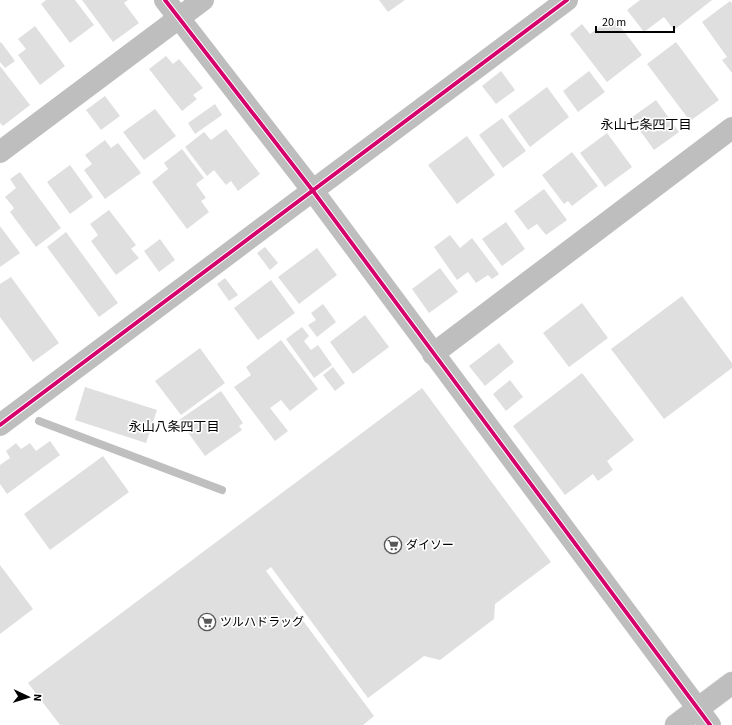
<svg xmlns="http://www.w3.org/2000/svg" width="732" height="725" font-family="'Source Sans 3','Noto Sans JP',sans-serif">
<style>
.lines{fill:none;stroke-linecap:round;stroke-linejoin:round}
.stream{stroke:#bfbfbf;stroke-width:8}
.building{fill:#dfdfdf}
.primary-casing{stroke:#dbdbdb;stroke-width:23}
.street{stroke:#bebebe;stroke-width:22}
.primary{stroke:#bebebe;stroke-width:22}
.cycleway-casing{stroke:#fff;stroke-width:6}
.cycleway{stroke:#d6006c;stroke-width:4}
.labels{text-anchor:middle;stroke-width:3.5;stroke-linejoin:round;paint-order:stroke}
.poi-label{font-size:12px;fill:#000;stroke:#fff;text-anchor:start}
.neighbourhood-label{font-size:13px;fill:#000;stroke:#fff}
</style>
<rect width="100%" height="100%" fill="#fff"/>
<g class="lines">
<!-- stream -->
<path class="stream" d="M39,421L222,490"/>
</g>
<!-- building -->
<path class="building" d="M46,0H75L94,25L70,43L41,4Z
M82,0H128L124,3L139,23L113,42Z
M379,0H405L388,12Z
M640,0H712L674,30L664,17L644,32L627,10Z
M730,1L732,3V73L722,60L727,57L702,22Z
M613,17L642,55L607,82L570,34L582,24L590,34Z
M35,26L65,66L40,85L18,55L26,49L18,39Z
M1,42L15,61L5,68L0,62V43Z
M676,42L719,100L690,121L647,64Z
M166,56L173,64L179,59L203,88L193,95L197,99L182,111L149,69Z
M0,66L30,105L3,126L0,123Z
M501,71L515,90L496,104L482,86Z
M589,71L605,92L578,112L563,91Z
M547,87L569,117L530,147L508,116Z
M105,96L120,116L101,130L86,110Z
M656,100L679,132L654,150L631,118Z
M215,104L222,115L195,134L188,123Z
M155,109L176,136L144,160L123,132Z
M502,118L526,151L503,168L479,135Z
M226,129L260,174L238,191L231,181L226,185L214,170L207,176L185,147L204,132L211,140Z
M607,133L632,167L605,187L580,153Z
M467,136L495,175L457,204L428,165Z
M105,140L111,148L118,143L141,173L105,199L84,170L92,164L85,155Z
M182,149L204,178L196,184L206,198L201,201L209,212L187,229L152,182L168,169L164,163Z
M572,152L598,186L572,206L568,201L564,204L542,175Z
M70,165L93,197L70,214L47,182Z
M20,172L61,228L36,247L10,212L14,208L5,197L16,188L10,179Z
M544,189L567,220L546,235L537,224L528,230L514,211Z
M109,210L136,245L131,249L139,258L116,275L91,241L98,235L90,224Z
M506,222L525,249L502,266L482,239Z
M0,226L20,253L0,267Z
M66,232L118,303L99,317L47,247Z
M450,235L460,248L472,238L499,274L492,279L488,275L476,283L468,272L457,280L434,247Z
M160,239L175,260L159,272L144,251Z
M265,247L278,263L270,270L257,253Z
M317,248L337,275L299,304L278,277Z
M440,268L458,292L429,313L412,289Z
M11,277L59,343L33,362L0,317V284Z
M225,278L238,295L229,301L217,284Z
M271,280L295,313L258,340L234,308Z
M682,296L732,363V368L664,419L611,349Z
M582,303L608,338L569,367L543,333Z
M323,304L336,322L317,337L308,325L316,320L311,313Z
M365,315L389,347L353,374L330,342Z
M302,327L309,336L304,341L311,350L318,345L332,365L314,378L286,339Z
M281,340L318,389L290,411L281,400L270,408L288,431L275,441L234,387L251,375L246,367Z
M499,343L514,362L485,386L469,366Z
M200,348L225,383L181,415L155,381Z
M333,367L345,383L335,391L323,375Z
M582,373L634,440L607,461L613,470L598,481L593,474L565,495L513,426Z
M510,380L523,397L506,411L493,394Z
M85,387L157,410L146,443L75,420Z
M422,388L551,562L495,604L494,619L440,660L424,656L368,698L271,567L266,571L374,716L363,725H60L28,683Z
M221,391L243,423L239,426L242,430L205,456L179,420Z
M50,441L60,455L7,494L0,484V465L10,458L6,451L16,443L21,449L30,443L36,451Z
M103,456L129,492L50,550L24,514Z
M0,565L33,609L0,634Z"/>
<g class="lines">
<defs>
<path id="primary" d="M676,725L732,683"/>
</defs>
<!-- primary casing -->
<use href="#primary" class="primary-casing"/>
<!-- street -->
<path class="street" d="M165,0L313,191L710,725
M0,152L203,0
M433,354L732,128
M0,425L567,0"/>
<!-- primary -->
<use href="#primary" class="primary"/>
<defs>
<path id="cycleway" d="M165,0L313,191L710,725
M0,425L567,0"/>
</defs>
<!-- cycleway casing -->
<use href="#cycleway" class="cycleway-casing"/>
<!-- cycleway -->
<use href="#cycleway" class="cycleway"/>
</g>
<!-- icons -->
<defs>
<symbol id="supermarket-ring" viewBox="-11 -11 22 22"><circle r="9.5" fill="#fff" stroke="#595959" stroke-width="1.5"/><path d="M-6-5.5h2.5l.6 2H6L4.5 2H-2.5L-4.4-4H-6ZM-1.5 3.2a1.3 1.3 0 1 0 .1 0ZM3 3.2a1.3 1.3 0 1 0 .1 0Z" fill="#595959"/></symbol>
</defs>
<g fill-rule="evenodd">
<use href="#supermarket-ring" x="383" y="535" width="20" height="20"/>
<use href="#supermarket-ring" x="197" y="612" width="20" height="20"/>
</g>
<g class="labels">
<!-- poi labels -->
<g class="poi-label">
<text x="406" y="549">ダイソー</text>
<text x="220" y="626">ツルハドラッグ</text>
</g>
<!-- neighbourhood labels -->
<g class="neighbourhood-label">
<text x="646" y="129">永山七条四丁目</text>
<text x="174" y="431">永山八条四丁目</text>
</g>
</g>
<!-- north arrow -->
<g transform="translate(28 697) rotate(94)" stroke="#ffffff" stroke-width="3" paint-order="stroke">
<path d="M0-3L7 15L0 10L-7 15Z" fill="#000000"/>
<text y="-6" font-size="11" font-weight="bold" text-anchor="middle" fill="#000000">N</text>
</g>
<!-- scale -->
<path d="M596 26v6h78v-6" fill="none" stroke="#000000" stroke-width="2"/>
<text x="602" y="26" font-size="12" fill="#000000" stroke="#ffffff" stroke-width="3" paint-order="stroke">20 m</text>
</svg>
